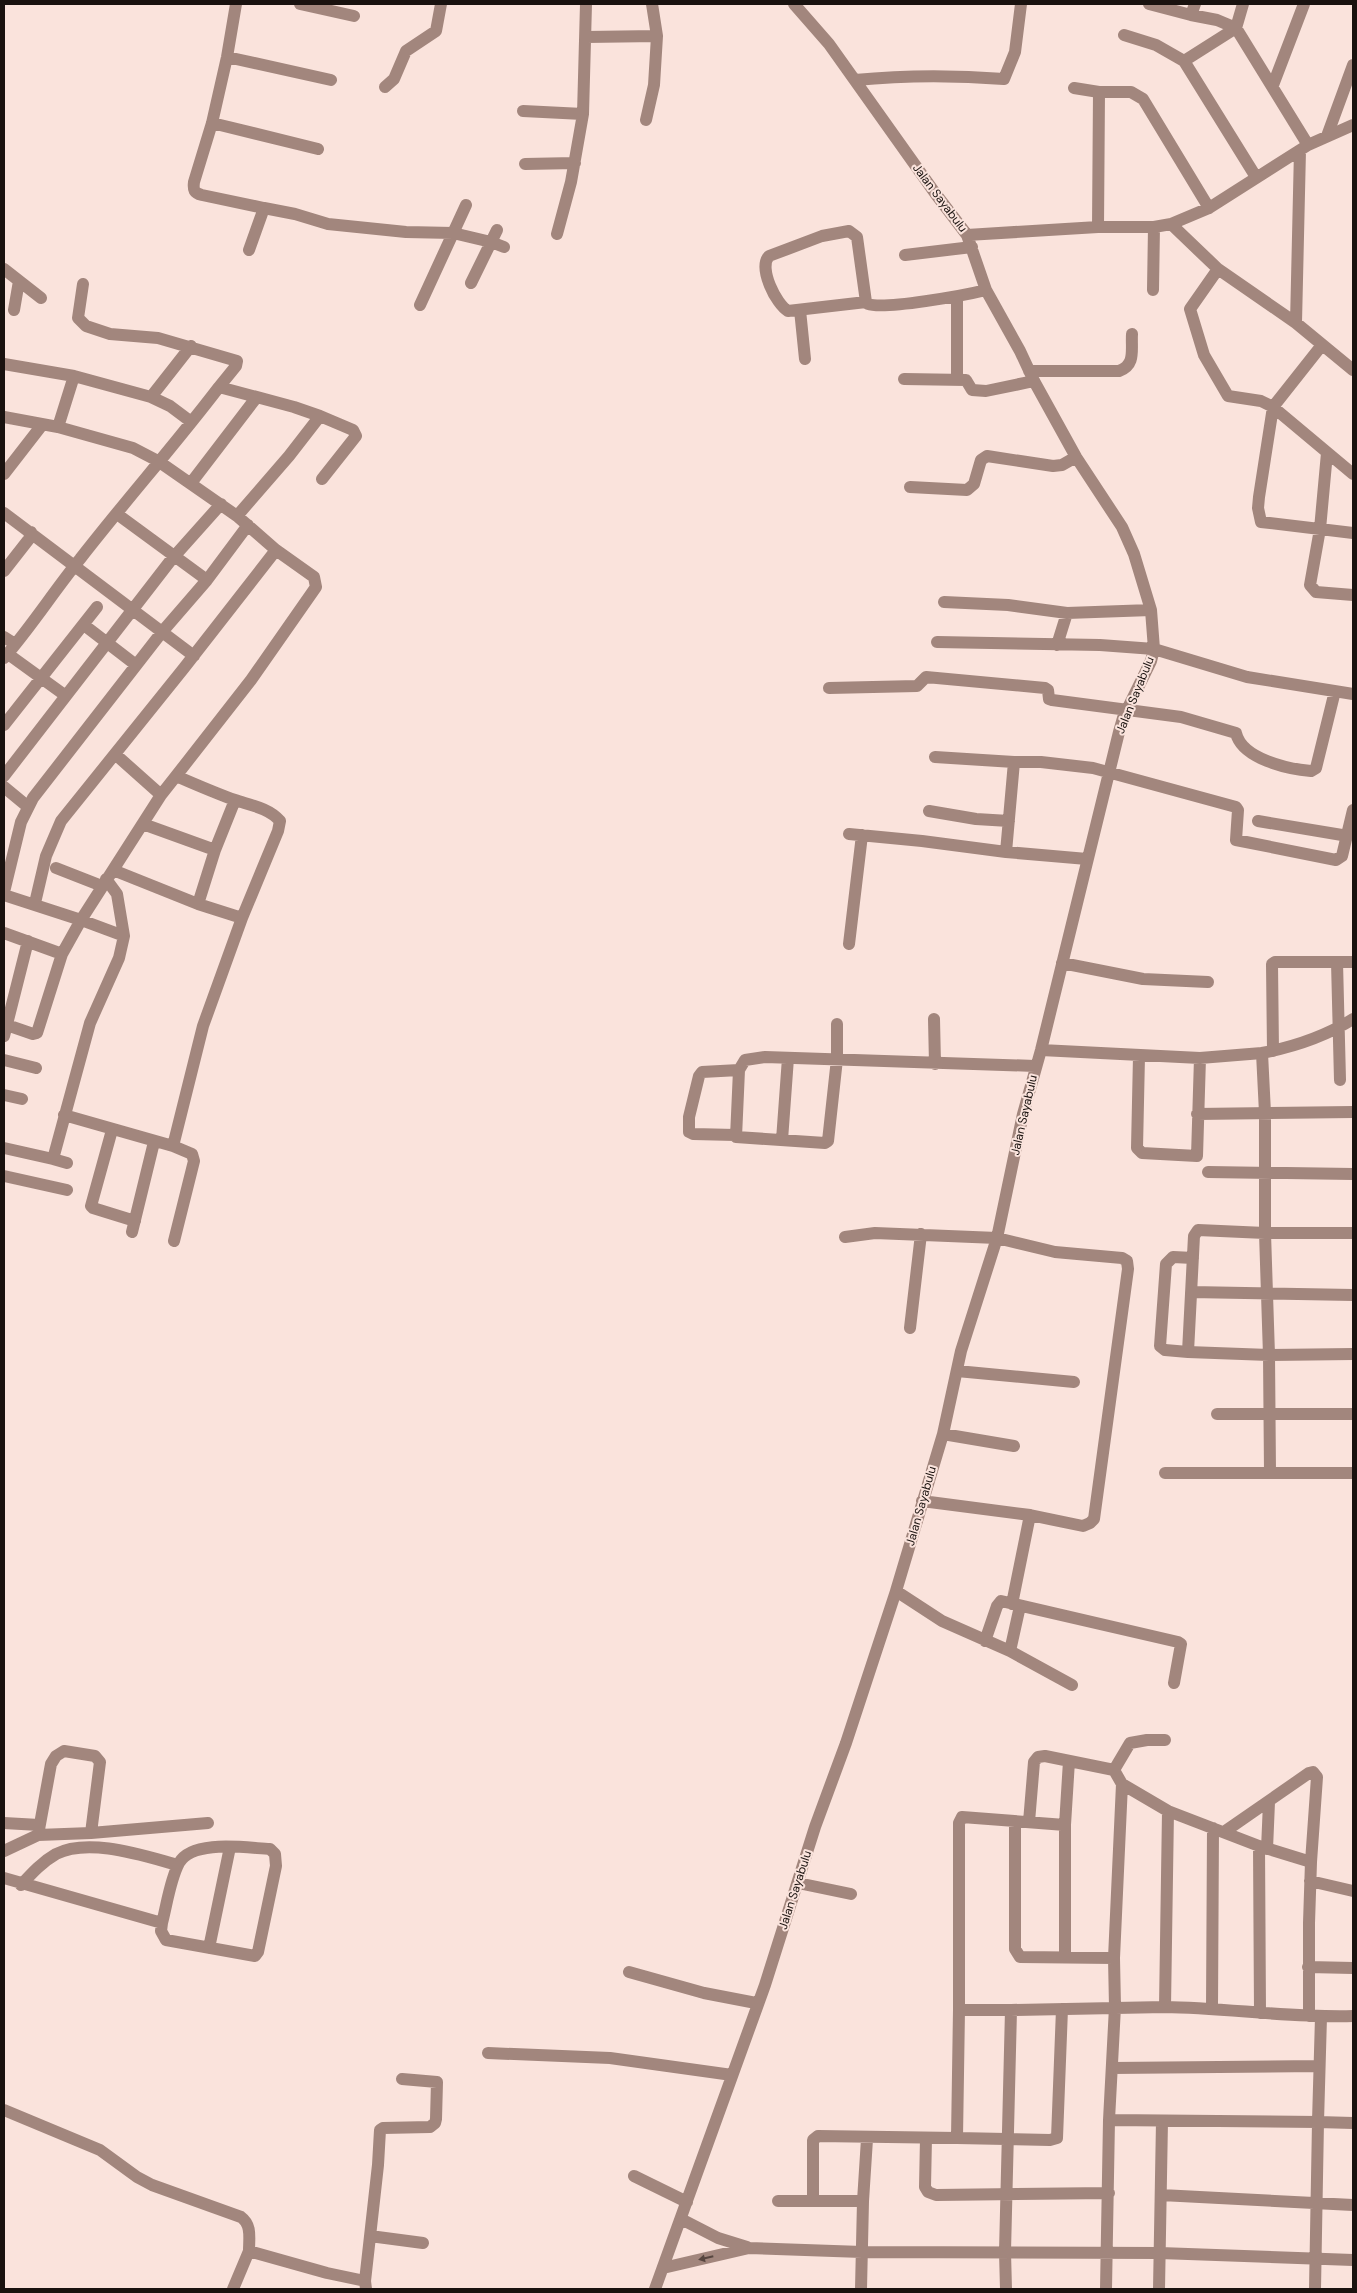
<svg xmlns="http://www.w3.org/2000/svg" width="1357" height="2293" font-family="'DM Sans',sans-serif">
<style>
.lines{fill:none;stroke-linecap:round;stroke-linejoin:round}
.minor{stroke:#a2867d;stroke-width:12}
.oneway{fill:#574640}
.labels{text-anchor:middle;stroke-width:4;stroke-linejoin:round;paint-order:stroke}
.street-label{font-size:12px;fill:#19120f;stroke:#fae3dc}
</style>
<rect width="100%" height="100%" fill="#fae3dc"/>
<g class="lines">
<!-- minor -->
<path class="minor" d="M236,4L227,57L212,123L194,182C193,190 194,193 202,195L264,208L249,250
M300,4L354,16
M652,4L657,36
M1149,4L1191,15L1195,4
M1191,15L1217,20L1236,28L1308,145
M1124,35L1156,45L1184,61L1236,28L1243,4
M586,37L657,36L654,85L646,120
M227,57L331,80
M1184,61L1256,177
M855,80C905,75 954,75 1004,79L1015,52L1021,4
M1273,85L1304,4
M385,87L394,79L406,51L436,31L441,4
M1074,88L1099,92H1131L1143,99L1209,208
M523,111L583,114
M212,123L318,149
M1327,136L1353,65
M525,164L575,163
M264,208L295,214L328,224L406,232L453,233L491,242L504,247
M1171,224L1218,269L1296,323L1353,370
M1098,227L1099,92
M557,234L571,182L583,114L586,4
M967,235L1098,227H1154L1171,224L1209,208L1308,145L1353,125
M905,255L972,247
M4,269L41,298
M1218,269L1190,309L1204,355L1228,396L1261,401L1273,407L1353,474
M471,283L497,230
M83,284L78,318L86,326L110,334L158,338L237,361L236,366L219,387
M1153,290L1154,227
M866,302L788,311C776,304 758,268 769,256L822,236L849,231L857,237L866,302L868,304C884,310 966,295 986,290
M420,305L466,205
M14,310L19,281
M800,310L805,359
M1296,323L1300,150
M4,364L74,376L151,397L170,406L190,421
M1029,371H1119C1136,365 1131,350 1132,334
M904,379L966,380L972,390L986,391L1034,381
M957,380V297
M151,397L191,346
M1273,407L1259,497L1258,508L1261,522L1353,533
M1273,407L1322,345
M320,416L353,430L356,436L322,479
M4,417L58,427L133,448L158,461L237,516L289,456L320,416L294,407L219,387C174,446 125,501 80,559C54,591 31,627 4,658
M58,427L74,376
M1327,453L1320,529L1310,585L1316,592L1353,595
M4,474L42,425
M191,483L256,398
M910,487L967,490L974,484L981,460L987,456L1053,466L1062,465L1076,457
M4,513L194,656
M117,514L207,580
M4,571L29,539L31,532
M944,602L1008,605L1067,613L1151,610
M84,625L136,665
M4,637L15,644
M937,642L1100,645L1154,649L1247,677L1353,694
M1057,645L1067,613
M8,654L66,696
M829,688L917,686L926,677L1045,688L1048,690L1049,699L1052,700L1181,717L1236,733C1242,759 1288,769 1311,771L1316,768L1335,691
M4,725L97,607
M115,754L161,795
M935,757L1014,762
M4,776L171,560L221,504
M176,776L251,680L316,587L314,577L276,550
M4,787L27,806
M929,811L976,819L1009,821
M1258,821L1348,836
M143,824L215,850
M849,834L922,841L1006,852L1014,762H1041L1093,768L1236,807L1238,810L1236,840L1336,860L1342,856L1353,810
M1006,852L1087,859
M56,868L102,886
M113,870L198,904L242,918
M4,892L21,822L33,798L162,632L207,580L248,525
M4,895L81,920L161,795L176,776C195,784 215,793 235,800C250,805 269,808 280,821L278,831L242,918L203,1026L173,1146
M35,903L46,856L61,821L184,668L276,550L237,516
M198,904L215,850L235,800
M4,933L62,954L37,1033L33,1034L4,1024
M849,944L862,835
M62,954L81,920L124,936
M1062,963L1143,979L1208,982
M934,1019L935,1064
M837,1024V1059L828,1141L825,1143L736,1137L739,1070L745,1060L765,1057L1035,1066
M4,1036L28,941
M1041,1050L1200,1058L1262,1053
M1273,1051L1272,964L1275,962H1337
M1139,1056L1137,1148L1142,1153L1197,1156L1200,1058
M4,1060L36,1068
M1340,1080L1337,962H1353
M4,1095L22,1099
M1197,1114L1353,1112
M64,1115L173,1146L192,1154L194,1161L174,1241
M112,1130L91,1206L93,1208L135,1221
M735,1135L693,1134L689,1132V1117L699,1076L702,1072L739,1070
M782,1140L788,1058
M4,1148L53,1159L90,1023L119,958L124,936L117,894L106,879
M53,1159L67,1163
M1208,1172L1353,1174
M4,1176L67,1190
M132,1232L154,1142
M1353,1233H1265L1198,1230L1194,1236L1188,1352L1269,1355L1353,1354
M845,1237L875,1233L997,1238L1055,1252L1122,1258L1127,1261L1128,1269L1094,1519L1090,1523L1083,1526L1030,1515L922,1501
M1191,1292L1353,1295
M910,1328L921,1234
M1188,1352L1165,1350L1160,1346L1166,1264L1173,1257L1193,1258
M957,1371L1074,1382
M1217,1414H1353
M943,1434L1014,1446
M1165,1473H1353
M1270,1473L1269,1355L1265,1233V1113L1262,1053C1293,1047 1326,1036 1353,1019
M896,1591L942,1621L1010,1651L1072,1685
M1012,1604L1030,1515
M985,1641L997,1606L1001,1601L1178,1642L1181,1644L1174,1683
M1010,1651L1020,1606
M1114,1770L1130,1743L1147,1740H1165
M1015,1822V1949L1020,1957L1114,1958L1122,1784
M1029,1822L1034,1762L1038,1757L1045,1756L1114,1770L1122,1784L1168,1811L1259,1846L1311,1862L1309,1923V2016
M4,1823L39,1825
M1065,1825L1069,1761
M1224,1832L1309,1773L1313,1772L1317,1777L1311,1862
M38,1835L51,1764L56,1756L64,1751L95,1756L100,1762L91,1833L208,1823
M1259,1846L1260,2013
M1267,1849L1269,1802
M4,1851L38,1835L91,1833
M4,1878L162,1923C167,1904 170,1880 179,1863C192,1839 247,1848 270,1849L275,1854L276,1866L258,1952L255,1956L166,1940L161,1931L162,1923
M1310,1881L1353,1891
M798,1883L851,1894
M21,1885C32,1873 42,1862 56,1854C89,1837 144,1856 178,1865
M209,1948L230,1847
M1308,1967L1353,1968
M629,1972L704,1993L756,2003
M1165,2007C1228,2008 1290,2018 1353,2016
M1212,2008L1213,1828
M959,2010V1823L962,1817L1065,1825V1957
M1011,2010L1165,2007L1168,1811
M488,2053L610,2058L732,2075
M1112,2068L1319,2066
M4,2110L100,2150L137,2177L152,2185L241,2217C252,2225 249,2238 249,2251L327,2273L365,2281
M1109,2120L1318,2122L1321,2017
M926,2138L925,2187L928,2192L936,2195L1109,2193
M957,2138L1050,2140L1057,2138L1062,2009
M634,2176L687,2202
M1161,2195L1353,2205
M778,2201H863
M813,2201V2140L818,2136L957,2138L959,2010H1011L1005,2252L1006,2289
M681,2219L718,2238L747,2247
M370,2236L423,2243
M663,2268L749,2248L862,2252L1160,2253L1353,2260
M233,2289L249,2251
M366,2289L365,2281L378,2165L380,2130L383,2128L430,2127L435,2123L436,2119L437,2082L402,2079
M655,2289L765,1985L815,1827L846,1743L896,1591L943,1434L961,1351L997,1238L1023,1114L1041,1050L1119,732L1123,718L1151,661L1154,649L1151,610L1134,554L1122,527L1076,457L1034,381L1020,351L986,290L967,235L935,193L829,44L794,4
M861,2289L863,2201L867,2139
M1106,2289L1109,2120L1115,2007L1114,1958
M1159,2289L1162,2121
M1315,2289L1318,2122L1353,2123"/>
</g>
<!-- one-way arrows -->
<defs><path id="oneway-solid" d="M-6-.8H1V-3.2L6.5 0L1 3.2V.8H-6Z" transform="scale(1.25)"/></defs>
<use class="oneway" href="#oneway-solid" transform="translate(706 2258) rotate(167)"/>
<g class="labels">
<!-- street labels -->
<g class="street-label">
<text transform="translate(940 198) rotate(53)" y="4">Jalan Sayabulu</text>
<text transform="translate(1135 695) rotate(-68)" y="4">Jalan Sayabulu</text>
<text transform="translate(1024 1115) rotate(-77)" y="4">Jalan Sayabulu</text>
<text transform="translate(921 1506) rotate(-74)" y="4">Jalan Sayabulu</text>
<text transform="translate(795 1890) rotate(-72)" y="4">Jalan Sayabulu</text>
</g>
</g>
<!-- border -->
<rect width="1357" height="2293" fill="none" stroke="#19120f" stroke-width="10"/>
</svg>
